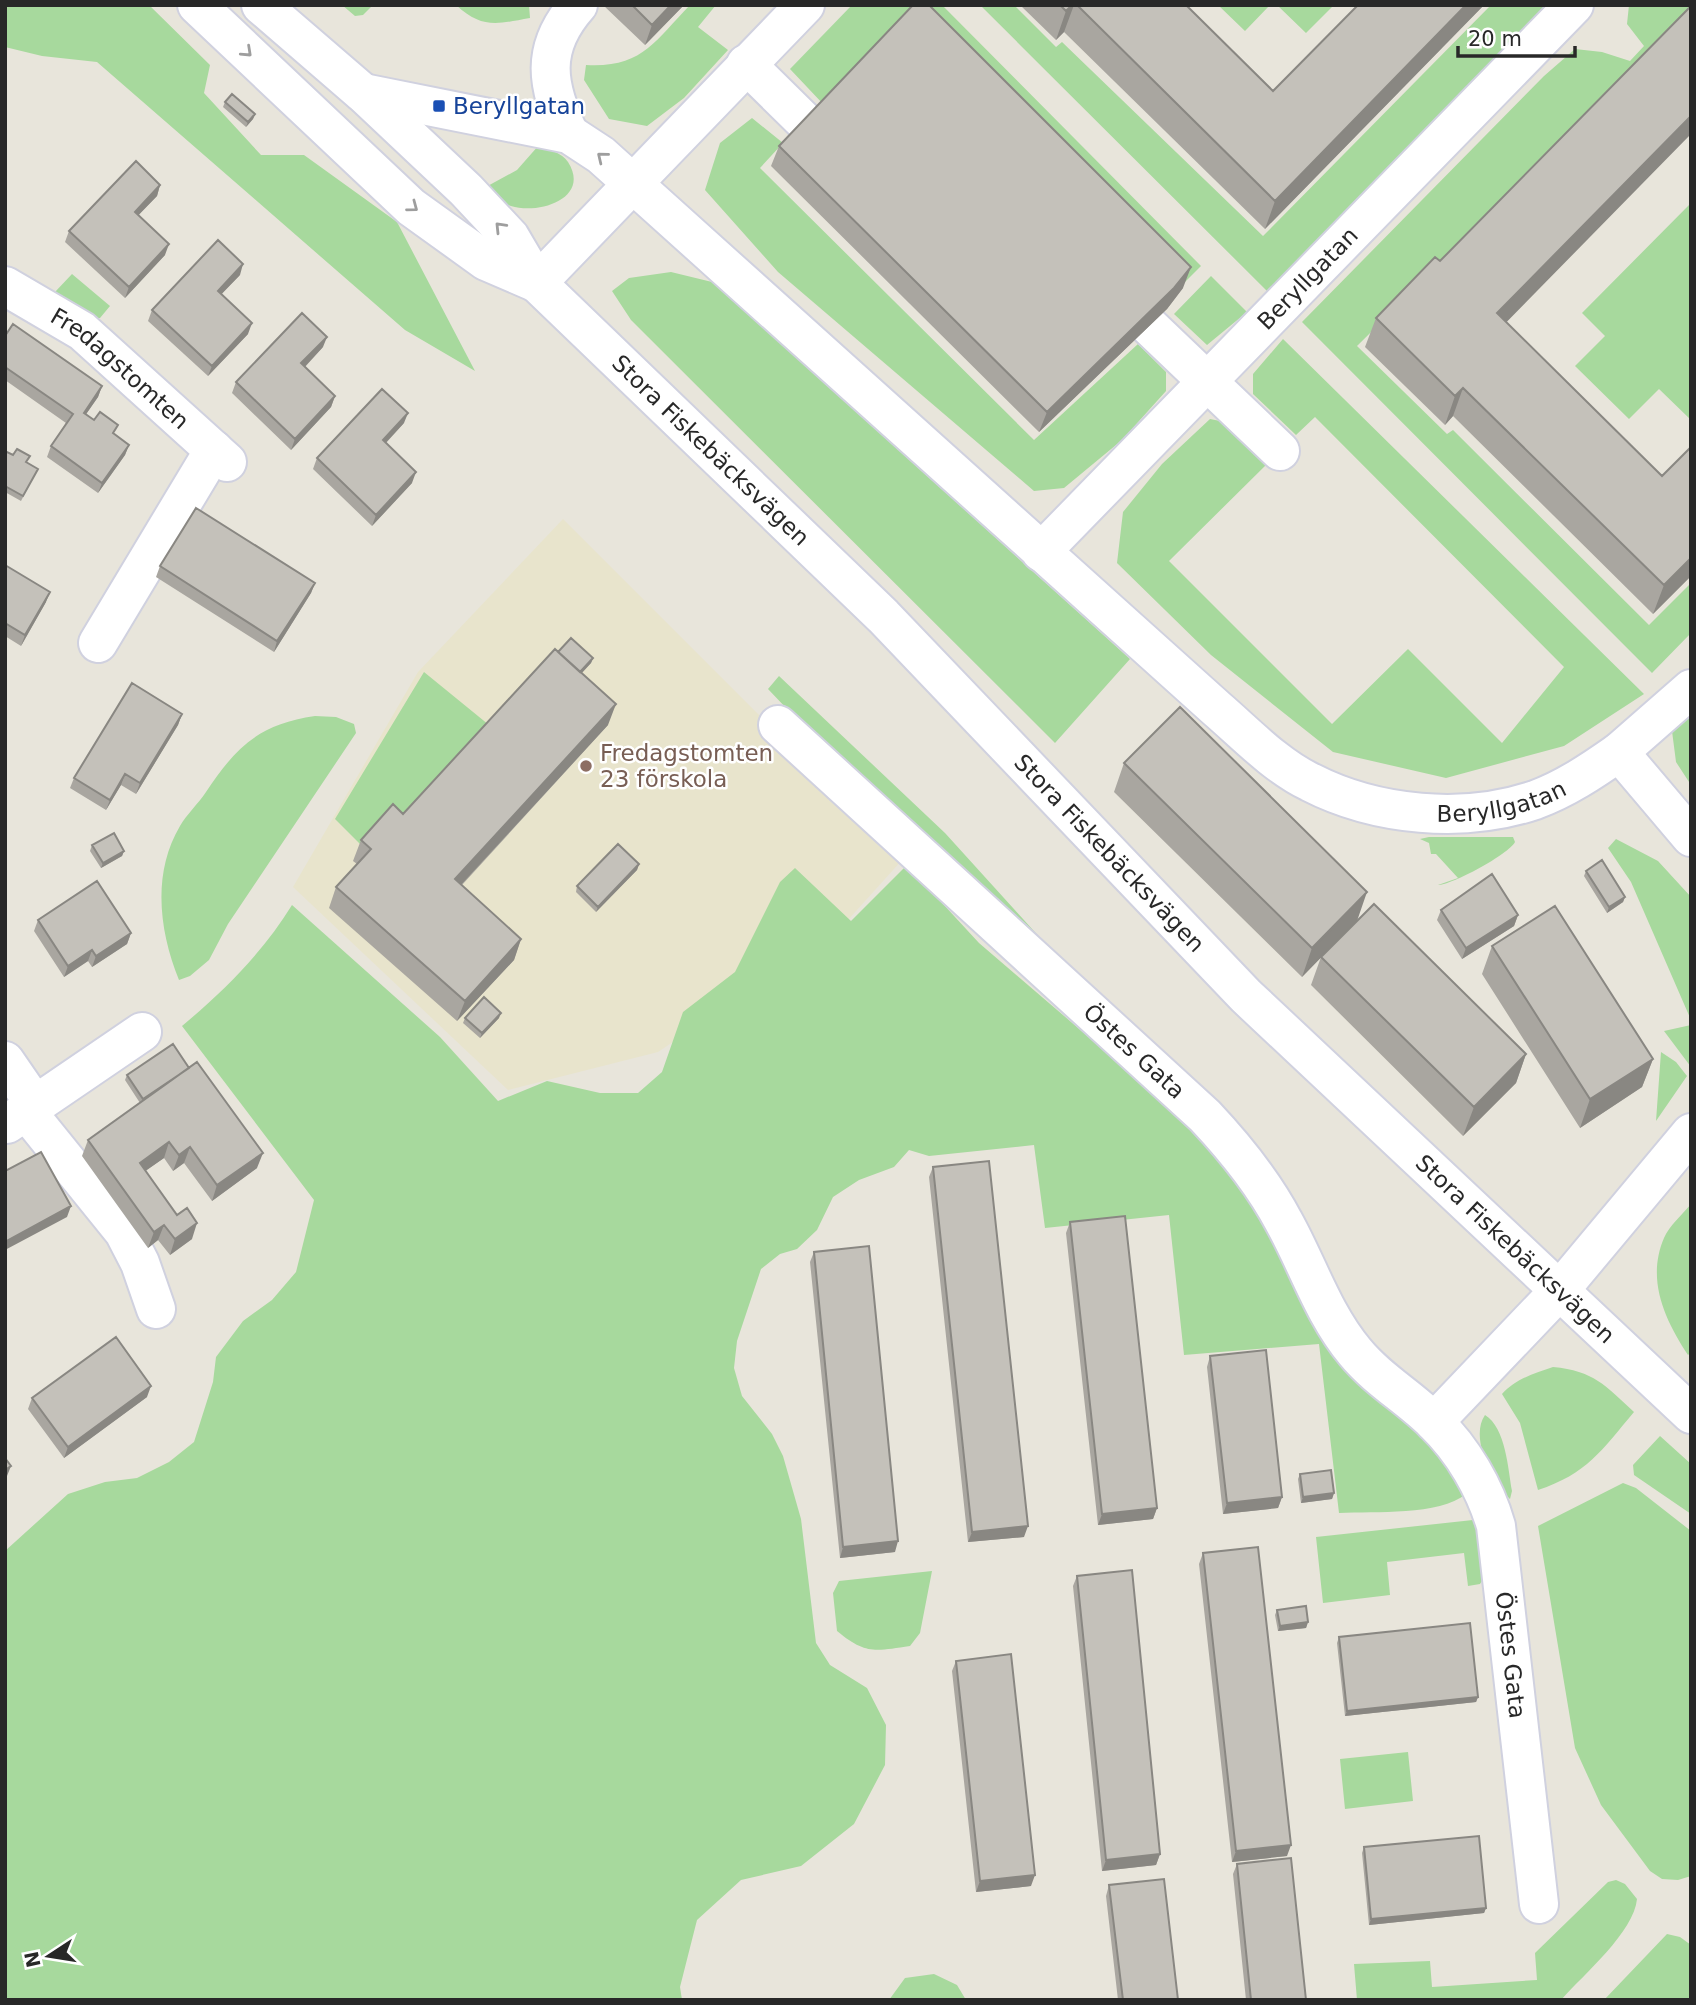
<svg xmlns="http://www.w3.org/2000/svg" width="1696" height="2005" font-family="'DejaVu Sans',sans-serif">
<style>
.education{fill:#e8e4cc}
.green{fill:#a7d99d}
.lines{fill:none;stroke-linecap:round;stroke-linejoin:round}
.minor-casing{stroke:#d0d1df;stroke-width:42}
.minor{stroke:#fff;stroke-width:38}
.wall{fill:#a9a6a0}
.shaded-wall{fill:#898782}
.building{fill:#c4c1ba;stroke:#898782;stroke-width:2}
.oneway{stroke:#9e9e9e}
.transit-dot{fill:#1a4fb4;stroke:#fff;stroke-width:2.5}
.education-dot{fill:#8d6e63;stroke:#fff;stroke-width:2.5}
.labels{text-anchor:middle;stroke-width:5;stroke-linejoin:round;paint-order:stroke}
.transit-label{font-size:23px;fill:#164399;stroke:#fff;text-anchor:start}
.street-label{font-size:23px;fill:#282828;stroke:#fff}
.education-label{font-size:23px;fill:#785e54;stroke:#fff;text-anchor:start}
</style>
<rect width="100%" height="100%" fill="#e8e5db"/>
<!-- education -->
<path class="education" d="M563,519L903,859L838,931L658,1052L508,1090L293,887L418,672Z"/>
<!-- green -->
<path class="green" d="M5,5H149L210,65L204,93L261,155H304L397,222L475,371L405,330L97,62L42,56L5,47Z
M342,5H370L371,7L363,15L355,16Z
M456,5H529L530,18C497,24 482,29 456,5Z
M690,5H716L698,27L728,50L684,98L647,126L609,119L584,80L586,65C642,68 654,42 690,5Z
M852,5H942L1201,266L1185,282L824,105L790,69Z
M980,5H1014L1056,47L1062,42L1263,236L1491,5H1549L1268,292Z
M1218,5H1270L1245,31Z
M1277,5H1334L1306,33Z
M1629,5H1691V16L1357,346L1447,434L1453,430L1649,625L1691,583V633L1652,673L1302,322L1544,76L1575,49L1602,52L1630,61L1644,46L1627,24Z
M752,118L783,143L760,168L1034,440L1138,344L1166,372V391L1122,440L1064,488L1034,491L778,272L705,190L720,143Z
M539,145C548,149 562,153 568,162C591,198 539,215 511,206C501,203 493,195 484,188L517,170Z
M1691,203V420L1659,389L1629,419L1575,366L1605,336L1582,313Z
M671,272L712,282L1130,659L1055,743L631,320L612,291L629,278Z
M72,274L110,306L100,318L90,319L55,292Z
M1211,276L1247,312L1207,345L1174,314Z
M1283,339L1644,694L1564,746L1446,778L1333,752L1211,655L1117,563L1123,512L1162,464L1210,419L1230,423L1268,463L1169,561L1332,724L1408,649L1502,743L1564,667L1315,417L1296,435L1253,394V374Z
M424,672L489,725L395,827L362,846L335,819Z
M779,676L945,833L1061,961L808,731L768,689Z
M1691,712V785L1676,762L1672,731Z
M315,716L336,717L354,724L356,733L228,924L209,960L190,976L179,980C159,931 152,873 180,826C187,814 198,804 206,792C236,747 259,724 315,716Z
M1429,837H1513L1515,842C1509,854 1452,885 1438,885L1458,878L1436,854H1431L1429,843L1420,839Z
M1616,839L1658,861L1691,897V1020L1631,882L1608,848Z
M907,865L979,943L1218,1148L1437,1441L1466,1494C1439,1516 1375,1511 1339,1513L1319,1344L1184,1355L1169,1215L1045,1228L1034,1145L929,1156L909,1150L894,1167L859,1180L833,1197L817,1230L797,1249L780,1254L761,1269L737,1341L734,1368L742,1396L772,1434L783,1456L801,1519L816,1643L830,1665L867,1688L886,1725L885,1765L854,1824L801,1866L741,1880L697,1920L680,1987L682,2000H5V1551L68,1494L105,1482L137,1478L169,1462L194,1442L213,1382L216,1357L243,1321L272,1300L296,1272L314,1200L182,1026C225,990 263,952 292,905L440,1037L498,1101L547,1081L600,1093H638L662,1072L683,1012L735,972L780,882L795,868L851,921Z
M1691,1025V1067L1664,1031Z
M1661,1052L1676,1062L1687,1076L1656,1121Z
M1691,1204V1352L1688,1355C1665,1320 1646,1280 1664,1238C1669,1226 1683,1214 1691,1204Z
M1553,1367C1594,1371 1605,1385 1634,1412C1602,1450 1587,1474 1538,1490L1520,1423L1502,1394C1515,1379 1535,1373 1553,1367Z
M1485,1415C1506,1428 1508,1469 1512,1491L1510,1499C1493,1483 1469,1438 1485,1415Z
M1660,1436L1691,1464V1514L1634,1475L1633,1465Z
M1623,1483L1636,1488L1691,1531V1876L1678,1880L1662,1879L1650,1871L1601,1805L1575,1748L1538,1526Z
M1473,1520C1486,1534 1492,1567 1480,1584L1468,1586L1464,1553L1387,1562L1390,1595L1323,1603L1316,1537Z
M932,1571L920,1633L910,1646C875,1651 866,1655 837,1631L833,1593L839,1581Z
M1408,1752L1413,1801L1345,1809L1340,1759Z
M1616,1880L1625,1884L1637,1899C1634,1932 1584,1974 1561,2000H1357L1354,1964L1430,1961L1432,1987L1537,1980L1535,1953L1608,1882Z
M1667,1934L1680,1937L1691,1945V2000H1604Z
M934,1974L957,1985L966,2000H889L905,1978Z"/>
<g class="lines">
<defs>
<g id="minor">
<path d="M197,5L411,207L486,261L537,283"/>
<path id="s1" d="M261,5L363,93L466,190L510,237L537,283L883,616L1246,996L1691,1414"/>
<path d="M746,64L809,126"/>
<path id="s2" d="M363,93L569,134L601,155L1217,709C1246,734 1275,765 1310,782C1376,816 1464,824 1535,800C1565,789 1592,771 1619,752L1691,837"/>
<path d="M569,134C547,86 539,49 578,5"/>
<path d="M537,283L805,5"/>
<path id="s3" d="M5,286L82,331L227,462"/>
<path d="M1148,325L1280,451"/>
<path id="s4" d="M1041,552L1574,5"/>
<path d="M98,643L214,450"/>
<path id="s5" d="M778,725L1205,1116C1236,1149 1263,1182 1284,1222C1308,1265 1323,1314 1355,1352C1378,1380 1409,1397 1434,1422C1463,1450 1485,1488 1496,1526L1539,1904"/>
<path d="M1619,752L1691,689"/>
<path d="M5,1061L36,1106"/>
<path d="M27,1112L124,1232L140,1263L156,1309"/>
<path d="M7,1124L142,1032"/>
<path d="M1434,1422L1559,1291L1691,1133"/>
</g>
</defs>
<!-- minor casing -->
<use href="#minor" class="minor-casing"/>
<!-- minor -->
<use href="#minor" class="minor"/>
</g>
<!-- wall -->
<path class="wall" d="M603,5H684L645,45Z
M1020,5H1186L1273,91L1358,5H1484L1265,229L1064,32L1056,40Z
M225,102L255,114L253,119L246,127L223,107Z
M779,146L1183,288L1167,309L1039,432L771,166Z
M160,185L157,196L138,215L165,255L125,298L65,242L69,231Z
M240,275L221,294L248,334L208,376L148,321L152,310Z
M1376,318L1506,322L1691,576L1653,614L1453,416L1445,425L1365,347Z
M5,336L102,386L98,397L86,414L129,445L125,455L98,493L47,457L51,446L66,423L5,380Z
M323,347L305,367L335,396L331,407L291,450L232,393L236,382Z
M404,423L386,443L412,483L372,526L313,469L317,458Z
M5,451L38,469L21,501L5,492Z
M5,565L46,602L21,646L5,636Z
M160,566L315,583L311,593L274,652L156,577Z
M558,652L593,658L591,663L582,673L608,725L462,885L521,939L514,960L457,1021L329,908L336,887L357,864L353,861L361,840L403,814Z
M182,714L178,725L136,794L121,785L106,810L70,788L74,778Z
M1124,763L1357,921L1526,1054L1516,1083L1463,1136L1311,985L1321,957L1302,977L1114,792Z
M92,845L124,851L122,856L101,868L90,851Z
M639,864L637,870L596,912L576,892L577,886Z
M1586,871L1625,897L1623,902L1607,913L1584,876Z
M1441,910L1518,915L1514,926L1462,959L1437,920Z
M38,920L131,933L127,944L92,967L88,961L64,977L34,931Z
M1492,946L1653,1059L1642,1087L1580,1128L1482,974Z
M465,1018H499L480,1038L463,1023Z
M127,1075L257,1168L212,1201L184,1163L173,1171L164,1158L145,1171L177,1215L192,1239L170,1255L158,1240L148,1248L82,1156L88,1140L140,1103L125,1080Z
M933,1167L1024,1537L968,1542L929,1177Z
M1070,1222L1157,1508L1153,1519L1098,1525L1066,1233Z
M814,1252L895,1552L840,1558L810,1262Z
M1210,1356L1282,1497L1278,1508L1223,1514L1207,1367Z
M147,1397L64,1458L28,1409L32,1398Z
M1300,1474L1334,1493L1332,1499L1301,1503L1298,1479Z
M1203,1553L1287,1856L1232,1862L1199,1564Z
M1077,1576L1160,1854L1156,1865L1102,1871L1073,1586Z
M1277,1610L1308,1622L1306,1628L1278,1631L1275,1615Z
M1339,1637L1478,1697L1476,1702L1345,1716L1337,1643Z
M956,1661L1031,1886L976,1892L952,1671Z
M1364,1847L1486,1908L1484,1913L1369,1925L1362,1853Z
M1237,1864L1306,2000H1246L1233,1874Z
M1109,1885L1178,2000H1118L1106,1896Z"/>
<!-- shaded-wall -->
<path class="shaded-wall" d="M671,5H684L645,45L652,25Z
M1072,5H1074L1064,32L1056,40L1066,11Z
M1466,5H1484L1265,229L1275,201Z
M255,114L253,119L246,127L248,122Z
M1691,116V134L1487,342L1497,313Z
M160,185L157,196L131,223L135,212Z
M169,244L165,255L125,298L129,287Z
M243,264L240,275L214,302L218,291Z
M1191,267L1183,288L1167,309L1039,432L1047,412Z
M252,323L248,334L208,376L212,366Z
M327,337L323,347L298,374L301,363Z
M102,386L98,397L80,423L84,413Z
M1463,388L1453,416L1445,425L1455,396Z
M335,396L331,407L291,450L295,439Z
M408,413L404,423L379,450L383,440Z
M129,445L125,455L98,493L102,483Z
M416,472L412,483L372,526L376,515Z
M1691,558V576L1653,614L1664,585Z
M315,583L311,593L274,652L277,641Z
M50,592L46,602L21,646L25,635Z
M593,658L591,663L575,680L577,675Z
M616,704L608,725L448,899L455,879Z
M182,714L178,725L136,794L140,783Z
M125,774L121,785L106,810L110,800Z
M124,851L122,856L101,868L103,863Z
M639,864L637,870L596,912L598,907Z
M1367,892L1357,921L1302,977L1312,948Z
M1625,897L1623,902L1607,913L1609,907Z
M1518,915L1514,926L1462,959L1466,948Z
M131,933L127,944L92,967L96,956Z
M521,939L514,960L457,1021L465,1001Z
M92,950L88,961L64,977L68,966Z
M501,1013L499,1018L480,1038L482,1033Z
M1526,1054L1516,1083L1463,1136L1474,1107Z
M1653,1059L1642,1087L1580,1128L1590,1099Z
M169,1142L164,1158L134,1179L140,1163Z
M190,1147L184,1163L173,1171L179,1155Z
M263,1153L257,1168L212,1201L217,1185Z
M71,1206L67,1217L5,1250V1242Z
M197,1223L192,1239L170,1255L175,1239Z
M164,1225L158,1240L148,1248L154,1232Z
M151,1386L147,1397L64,1458L68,1447Z
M11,1466L7,1476L5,1478V1470Z
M1334,1493L1332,1499L1301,1503L1303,1497Z
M1282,1497L1278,1508L1223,1514L1227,1503Z
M1157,1508L1153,1519L1098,1525L1102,1514Z
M1028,1526L1024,1537L968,1542L972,1532Z
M898,1541L895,1552L840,1558L843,1547Z
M1308,1622L1306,1628L1278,1631L1280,1626Z
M1478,1697L1476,1702L1345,1716L1347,1711Z
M1291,1845L1287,1856L1232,1862L1236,1851Z
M1160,1854L1156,1865L1102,1871L1106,1860Z
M1035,1875L1031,1886L976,1892L980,1881Z
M1486,1908L1484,1913L1369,1925L1371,1919Z"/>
<!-- building -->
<path class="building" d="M632,5H671L652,25Z
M913,5H929L1191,267L1174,288L1047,412L779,146Z
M1060,5H1072L1066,11Z
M1077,5H1186L1273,91L1358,5H1466L1275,201Z
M1691,6V116L1497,313L1662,476L1691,447V558L1664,585L1463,388L1455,396L1376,318L1435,257L1440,261Z
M232,94L255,114L248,122L225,102Z
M136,161L160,185L135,212L169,244L129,287L69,231Z
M218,240L243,264L218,291L252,323L212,366L152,310Z
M302,313L327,337L301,363L335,396L295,439L236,382Z
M13,324L102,386L84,413L94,420L100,412L118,425L113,433L129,445L102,483L51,446L73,414L5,367V336Z
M382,389L408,413L383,440L416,472L376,515L317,458Z
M17,449L30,456L26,462L38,469L23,496L5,486V451L13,455Z
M196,508L315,583L277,641L160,566Z
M5,565L50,592L25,635L5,623Z
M571,638L593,658L580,672L558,652Z
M555,649L616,704L455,879L521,939L465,1001L336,887L371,849L361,840L393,804L403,814Z
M132,683L182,714L140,783L125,774L110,800L74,778Z
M1180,707L1367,892L1312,948L1124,763Z
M114,833L124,851L103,863L92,845Z
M618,844L639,864L598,907L577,886Z
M1602,860L1625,897L1609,907L1586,871Z
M1492,874L1518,915L1466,948L1441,910Z
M97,881L131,933L96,956L92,950L68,966L38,920Z
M1374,904L1526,1054L1474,1107L1321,957Z
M1555,906L1653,1059L1590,1099L1492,946Z
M484,997L501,1013L482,1033L465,1018Z
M173,1044L189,1068L143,1099L127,1075Z
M197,1062L263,1153L217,1185L190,1147L179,1155L169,1142L140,1163L177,1215L187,1208L197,1223L175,1239L164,1225L154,1232L88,1140Z
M41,1152L71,1206L5,1242V1171Z
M989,1161L1028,1526L972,1532L933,1167Z
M1125,1216L1157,1508L1102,1514L1070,1222Z
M869,1246L898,1541L843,1547L814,1252Z
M116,1337L151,1386L68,1447L32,1398Z
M1266,1350L1282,1497L1227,1503L1210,1356Z
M5,1458L11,1466L5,1470Z
M1331,1470L1334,1493L1303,1497L1300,1474Z
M1258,1547L1291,1845L1236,1851L1203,1553Z
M1132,1570L1160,1854L1106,1860L1077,1576Z
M1306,1606L1308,1622L1280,1626L1277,1610Z
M1470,1623L1478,1697L1347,1711L1339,1637Z
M1011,1654L1035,1875L980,1881L956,1661Z
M1479,1836L1486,1908L1371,1919L1364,1847Z
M1291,1858L1306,2000H1251L1237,1864Z
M1164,1879L1178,2000H1123L1109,1885Z"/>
<!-- one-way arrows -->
<defs><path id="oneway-chevron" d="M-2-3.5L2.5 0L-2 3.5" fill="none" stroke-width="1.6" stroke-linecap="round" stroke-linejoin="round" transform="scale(1.75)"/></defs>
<g class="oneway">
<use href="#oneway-chevron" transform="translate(247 52) rotate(43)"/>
<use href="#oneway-chevron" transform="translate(602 157) rotate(-141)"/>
<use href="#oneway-chevron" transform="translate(413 207) rotate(37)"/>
<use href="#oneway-chevron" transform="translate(500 227) rotate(-134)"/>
</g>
<!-- markers -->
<rect class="transit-dot" x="432" y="99" width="14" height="14" rx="3.5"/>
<circle class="education-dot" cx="586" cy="766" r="7"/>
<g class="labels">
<!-- transit labels -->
<g class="transit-label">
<text x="453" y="114">Beryllgatan</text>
</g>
<!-- street labels -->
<g class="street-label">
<text dy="8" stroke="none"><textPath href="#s4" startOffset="382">Beryllgatan</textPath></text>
<text dy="8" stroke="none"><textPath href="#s3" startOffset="142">Fredagstomten</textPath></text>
<text dy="8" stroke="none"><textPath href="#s1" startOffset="635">Stora Fiskebäcksvägen</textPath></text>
<text dy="8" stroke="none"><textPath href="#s2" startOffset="1393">Beryllgatan</textPath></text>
<text dy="8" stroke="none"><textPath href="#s1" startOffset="1202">Stora Fiskebäcksvägen</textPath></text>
<text dy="8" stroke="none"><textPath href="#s5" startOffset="483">Östes Gata</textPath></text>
<text dy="8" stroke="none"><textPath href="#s1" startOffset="1769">Stora Fiskebäcksvägen</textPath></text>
<text dy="8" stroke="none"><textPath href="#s5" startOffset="1218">Östes Gata</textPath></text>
</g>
<!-- education labels -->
<g class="education-label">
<text x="600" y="761">Fredagstomten<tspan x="600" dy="26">23 förskola</tspan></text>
</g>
</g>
<!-- border -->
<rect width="1696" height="2005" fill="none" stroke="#282828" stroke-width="14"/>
<!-- north arrow -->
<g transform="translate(49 1956) rotate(258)" stroke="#ffffff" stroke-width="5" paint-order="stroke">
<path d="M0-5L12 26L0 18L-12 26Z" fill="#282828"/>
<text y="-10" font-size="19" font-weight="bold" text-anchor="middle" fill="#282828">N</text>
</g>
<!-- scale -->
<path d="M1458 46v10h117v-10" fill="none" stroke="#282828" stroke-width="3.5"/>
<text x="1468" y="46" font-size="21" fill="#282828" stroke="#ffffff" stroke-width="5" paint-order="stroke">20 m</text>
</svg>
